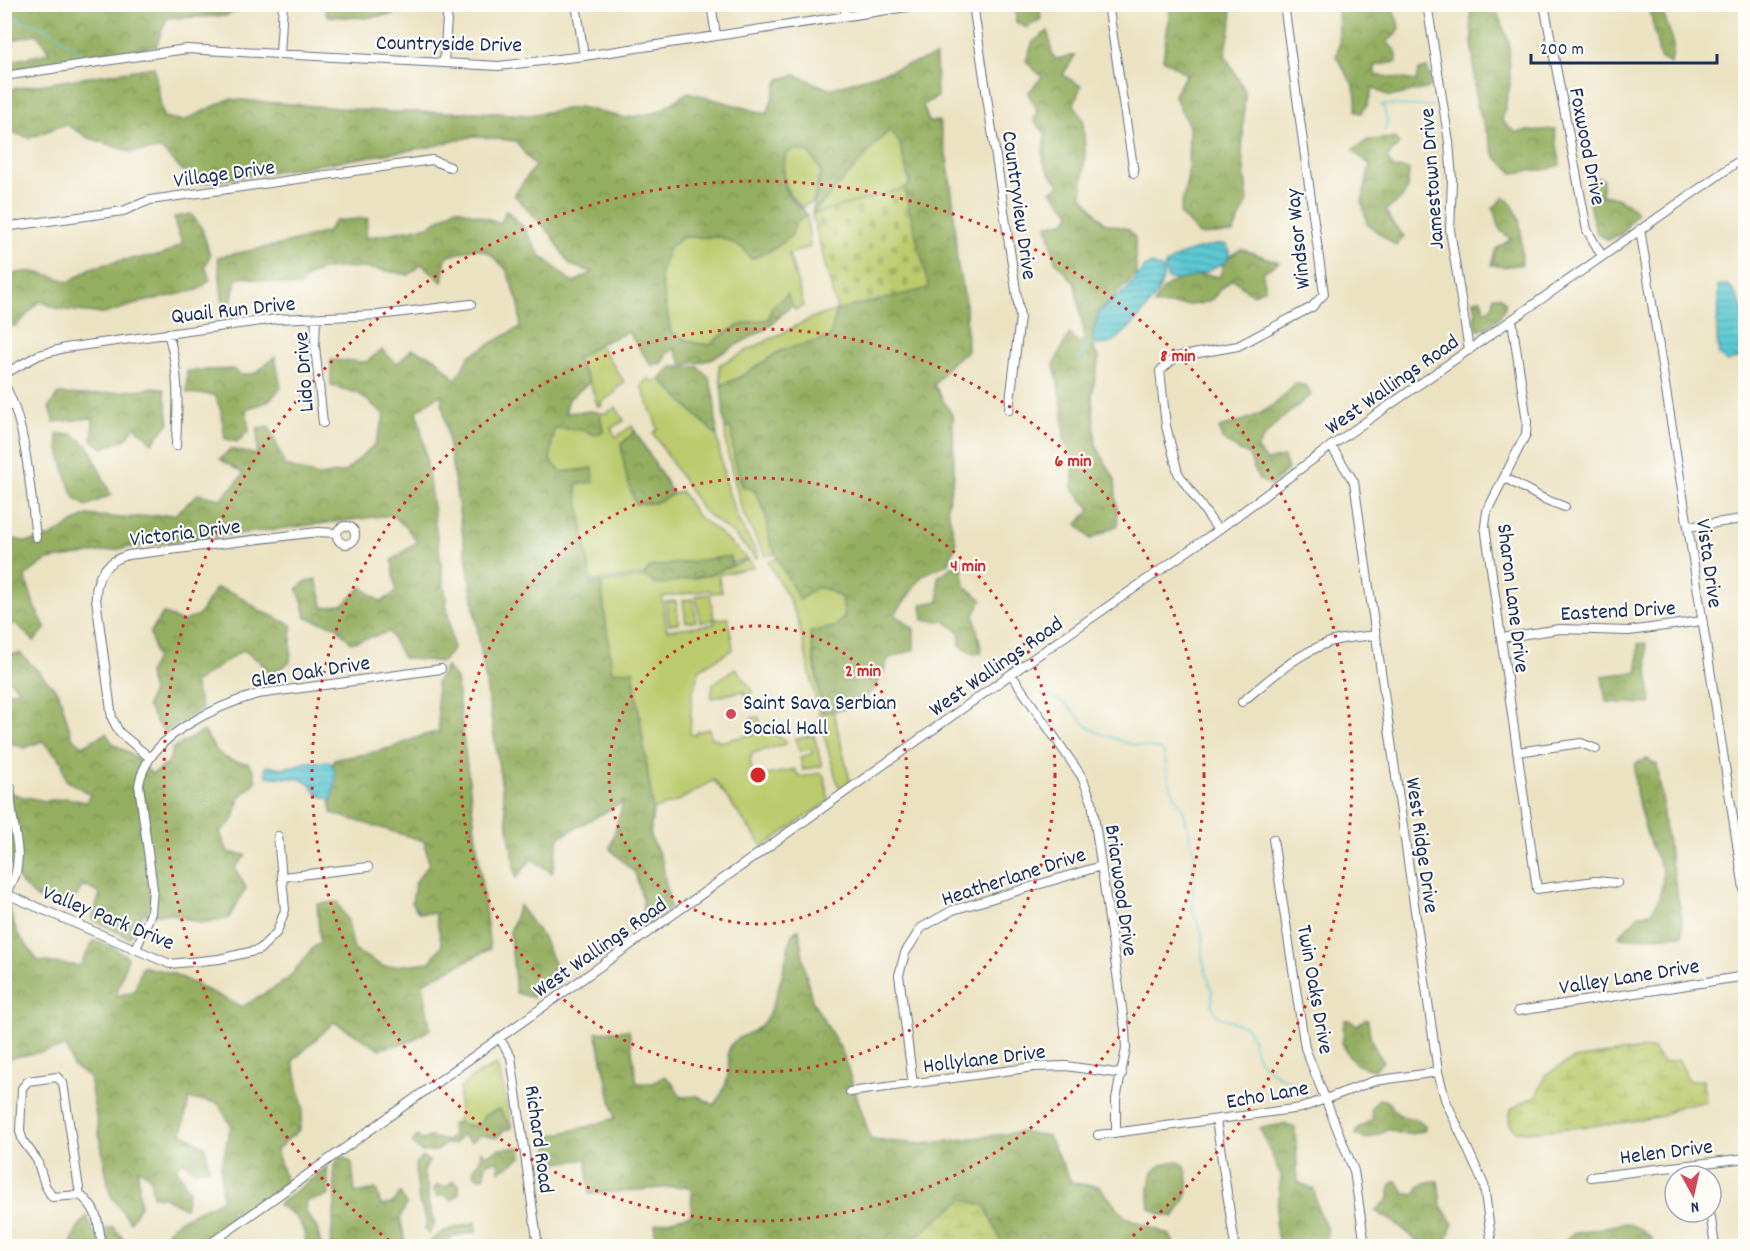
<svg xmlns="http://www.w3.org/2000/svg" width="1750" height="1251" font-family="Dekko,sans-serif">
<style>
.green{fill:#bbca6c;stroke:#6b7c65;stroke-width:1.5}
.forest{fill:url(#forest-crowns);stroke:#586e5f;stroke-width:1.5}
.wetland{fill:url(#wetland-marsh);stroke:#6b7c65;stroke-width:1.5}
.cemetery{fill:url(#cemetery-stones);stroke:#6b7c65;stroke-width:1.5}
.water{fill:url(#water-rules);stroke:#3c7c98;stroke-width:1.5}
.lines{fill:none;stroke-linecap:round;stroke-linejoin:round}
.stream{stroke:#5cc9d2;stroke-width:1.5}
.minor-casing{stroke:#646e81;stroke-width:10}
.minor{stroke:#fff;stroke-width:8}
.ring{fill:none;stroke:#d62828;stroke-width:3;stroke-dasharray:3 6}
.poi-dot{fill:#d1495b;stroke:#fdfcf7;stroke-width:2}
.labels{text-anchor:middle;stroke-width:4.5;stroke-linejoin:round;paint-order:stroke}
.street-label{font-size:22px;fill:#1b2f5e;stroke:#fdfcf7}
.poi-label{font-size:22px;fill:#1b2f5e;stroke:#fdfcf7;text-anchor:start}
.centre{fill:#d62828;stroke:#fdfcf7;stroke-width:3}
.ring-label{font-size:18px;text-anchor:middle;font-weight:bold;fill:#d62828;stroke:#fdfcf7;stroke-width:4.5;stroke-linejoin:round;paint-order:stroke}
</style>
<defs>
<pattern id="forest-crowns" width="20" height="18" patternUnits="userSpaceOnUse" patternTransform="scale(1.5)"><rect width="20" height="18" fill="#94ae60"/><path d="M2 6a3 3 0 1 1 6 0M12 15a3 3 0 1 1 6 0" fill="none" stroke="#788e52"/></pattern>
<pattern id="wetland-marsh" width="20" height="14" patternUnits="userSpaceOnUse" patternTransform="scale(1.5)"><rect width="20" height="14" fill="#bbca6c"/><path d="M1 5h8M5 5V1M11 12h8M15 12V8" fill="none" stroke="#a0ae60"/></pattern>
<pattern id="cemetery-stones" width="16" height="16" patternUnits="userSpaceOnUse" patternTransform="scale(1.5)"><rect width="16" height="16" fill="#bbca6c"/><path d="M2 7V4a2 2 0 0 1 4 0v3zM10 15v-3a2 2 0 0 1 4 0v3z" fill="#a0ae60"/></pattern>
<pattern id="water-rules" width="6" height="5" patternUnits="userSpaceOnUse" patternTransform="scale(1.5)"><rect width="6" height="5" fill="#5cc9d2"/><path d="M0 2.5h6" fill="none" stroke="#4ba4ae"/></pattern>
</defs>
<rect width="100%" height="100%" fill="#fdfcf7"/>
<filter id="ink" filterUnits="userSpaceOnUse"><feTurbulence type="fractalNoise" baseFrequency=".0167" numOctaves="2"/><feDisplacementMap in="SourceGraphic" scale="12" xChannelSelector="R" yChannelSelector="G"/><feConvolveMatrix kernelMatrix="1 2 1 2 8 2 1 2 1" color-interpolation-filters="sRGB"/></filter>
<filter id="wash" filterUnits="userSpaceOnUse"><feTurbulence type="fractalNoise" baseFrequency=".008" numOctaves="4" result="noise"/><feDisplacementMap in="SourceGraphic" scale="24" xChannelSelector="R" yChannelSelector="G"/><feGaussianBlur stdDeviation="1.35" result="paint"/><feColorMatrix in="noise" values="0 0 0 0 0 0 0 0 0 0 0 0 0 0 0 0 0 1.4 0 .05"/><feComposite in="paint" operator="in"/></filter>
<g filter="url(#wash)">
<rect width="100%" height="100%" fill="#ebe2c1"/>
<!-- green -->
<path class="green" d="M889,130L899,141L910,184L904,189L812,214Z
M796,149L810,153L821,171L813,202L802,207C782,191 783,178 785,154Z
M807,215L810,247L789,254L804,306L795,310L787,295L770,319C742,323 731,326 710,345L694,343L671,333L660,275L669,247L684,237H721L743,248L792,235L795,224Z
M837,310L830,338L782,350L737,379L721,385L719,365L814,317Z
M599,344L625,383L615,389L616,392L600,403L602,406L598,407L590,382L576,359Z
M649,378L652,382L660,379L717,436L725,482L738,520L759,556L756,558L733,534L702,510L653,433L658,429L642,388L643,383Z
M616,407L624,421L611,428L616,437L632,426L635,431L621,445L628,481L654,503L681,491L697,516L716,530L748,559L731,563L591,582L575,484L593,468L561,472L550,460L554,427L583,430L596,435L603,431L600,413H607Z
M731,428L734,455L742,487L754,490C765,510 772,531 782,552L765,556L742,511L727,451L725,429Z
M784,557L815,587L826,589L841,597L845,616L835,627L810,632L822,713L833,711L851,785L844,790L838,785L823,732L798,620L788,597L769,564V561Z
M749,560L754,567L718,575L722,592L711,593L710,590L662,597L667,630L715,624L714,620L700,622L696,596L710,594L714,619L728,618L733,649L699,670L692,695L690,734L695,735L696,732L709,729L711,739L717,738L719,742L754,734L751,718L759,717L761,726L786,741V744L753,753C748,761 750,768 756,775L763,776L795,769L797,774L802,777L820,773L824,776L829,801L763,847L714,780L678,801L653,810L633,671L612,672L601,583L659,575L717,571Z
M693,599L696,621L686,622L683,600Z
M676,601L679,623L669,624L666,602Z
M736,668L751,689L752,695L746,698L744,691L711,698L713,684Z
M814,735L822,766L803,770L800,757L812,754V749L799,751L796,739Z
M496,1065C501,1071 509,1116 512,1128L499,1109L485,1115L478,1126L465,1125L458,1122L460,1088L474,1076Z"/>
<!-- forest -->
<path class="forest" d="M5,4H248V5L226,16L167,18L156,46L60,64L5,71V62L49,53L43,41L35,34L14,40L5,34Z
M1339,4L1363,5L1366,7L1381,5L1393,9L1400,28L1394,36L1387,42L1395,50L1397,62L1375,66V75L1416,81L1419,70L1427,68L1431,80L1429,88L1389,97L1373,87L1367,106L1361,113L1356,111C1358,83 1348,79 1336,56C1343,42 1336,22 1339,4Z
M324,5V4L398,5L395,14L365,18L327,16Z
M1016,5H1039L1041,19L1027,28L1016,22Z
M1171,5H1230L1232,19L1225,55L1245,91L1242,153L1248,201L1233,233L1199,235L1180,214L1188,175L1189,126L1174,95L1186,74L1163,59Z
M1470,5H1494L1509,42L1510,86L1502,121L1515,132L1555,129L1560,165L1549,169L1513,173L1495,156L1476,102Z
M1649,5H1683H1673L1662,10L1674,44L1671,64L1660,58Z
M1048,31L1052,54L1056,59L1075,55L1063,75L1081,86L1074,104L1083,120L1085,150L1082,195L1104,223L1128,229L1135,238L1136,274L1099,312L1093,333L1095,353L1099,357L1092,395L1096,445L1115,480L1118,525L1091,539L1077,524L1091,510L1072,488L1074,464L1064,439L1063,410L1054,364L1069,334L1080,343L1085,338L1075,284L1055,261L1047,224L1065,222L1071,212L1051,191L1060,185C1042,167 1040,159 1046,134L1034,121L1037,109L1028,93L1042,77L1026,61L1033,42Z
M936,56L937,97L923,105L929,122L939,121L948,164L953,200L957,262L966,304L967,351L950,364L934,385L953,417L954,475L947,507L956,543L949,563L923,575L895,614L914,629V650L889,658L877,686L854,707L823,713L810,632L835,627L845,616L841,597L826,589L816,587L800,600L781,566L770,542L765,510L754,490L743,487L734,455L731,428L725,429L721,385L737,379L782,350L830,338L837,310L928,288L904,189L910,183L899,141L889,130L812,214L821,171L810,153L796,149L785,154C783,169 781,184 790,197C795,204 803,208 807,215L795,224L792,235L774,249L751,259L743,248L721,237H684L669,247L660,275L671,333L694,343L710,345C730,327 743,323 769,319L771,308L787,294L792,305L766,329L711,359L702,362L683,365L674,349L666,354L663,363L651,365L628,332L599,344L576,359L590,382L569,399L565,413L592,411L600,413L603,431L596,435L583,430L554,428L550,460L561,472L577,471L593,468L594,482L576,484L591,582L601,583L612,672L633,670L653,810L650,836L662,860L670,908L642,931L643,900L635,873L610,849L623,802L559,837L552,873L532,859L516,878L441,394L417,411L424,444L453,649L442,662L403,658L389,632L351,643L336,626L306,618L303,603L297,589L305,582L316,579L324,608L344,604L362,587L381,602L396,592L392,560L417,542L407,528L391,515L132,547L47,560L25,576L35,608L46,628L34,641L15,623L5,626L4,537L27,542L50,537L87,515L123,518L176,514L198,494L221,499L244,474L220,459L230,449L257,455L258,428L269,426L285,466L319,476L345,472L375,444L385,415L358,393L331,386V360L366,362L382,350L397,364L412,349L435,358L456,380L469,356L520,327L519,304L506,269L489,253L475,248L446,257L442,282L422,264L409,275C383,270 330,260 308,277C305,280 301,284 299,287L244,277L236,279L231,303L223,308L218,257L288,243L327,232L335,221L368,218L365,238L429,226L456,208L501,223L506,210L524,228L539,254L573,283L593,272L570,265L551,234L514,195L535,166L515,141L474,136L429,147L196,184L161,149L131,152L87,137L66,124L29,138L5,130V90L154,67L163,117L184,121L229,99L390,112H478L528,115L580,107L626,118L658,112L688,92L767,114L779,79L796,75L829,89Z
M1395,138L1399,144L1387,158L1393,168L1409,169C1408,193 1407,197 1386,210L1392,223L1404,236L1396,246L1367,224L1362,202L1370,165L1353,150L1368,140Z
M1591,176L1603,179L1602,195C1617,197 1626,201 1637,212L1621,235L1608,240L1597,233C1590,213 1586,197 1591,176Z
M1504,197C1526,213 1520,240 1522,264L1504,267L1491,265L1496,249L1511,239L1501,231L1493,209Z
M191,214L202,229L210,255L205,266L210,280L198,290L143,302L104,314L59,309L40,301L16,326H5V277C31,267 44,273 69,282L91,268L123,260L162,255L183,244L176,227L174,217Z
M1241,249L1279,262L1263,272L1265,288L1253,295L1233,279C1224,284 1220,292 1212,299C1201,308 1168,304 1154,305C1163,278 1196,271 1220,277L1224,260Z
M1494,296H1500L1506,303C1504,315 1490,329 1478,330L1474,318L1476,312L1474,300L1481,299L1485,310L1488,311L1493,305Z
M275,357L281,388L267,402L246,409L249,431L237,442L225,439L221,411L215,395L187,393V371L233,369L241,375L256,373Z
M672,367H698L709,377L714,396L717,436L660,379Z
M1295,383L1306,386L1311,395C1291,411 1269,426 1257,449L1267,461L1284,457L1288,469L1272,485L1259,480L1248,454L1238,450L1222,439L1219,428C1251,419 1275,411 1295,383Z
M152,388L164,389L169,423L152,443L135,426L126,439L103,448L92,440L93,418L54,422L49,407L58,394L91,395Z
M635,431L673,494L654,503L635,504L625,471L621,445Z
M57,434H72L89,447L111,495L86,506L75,498L68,482L59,450Z
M730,556L732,566L710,575L656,585L644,575L650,567Z
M961,561L965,586L982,600L974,615L982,653L973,654L960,645L959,631L944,621L923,620L921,604L939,601L938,577Z
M216,588L236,594L261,611L292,625L290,662L270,674L259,661L243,650L194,683L202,709L165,732L159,726L147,706L152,690L148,673L156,659L150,633L163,613L182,622L199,615Z
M1646,643L1651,704L1606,702L1602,676L1638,672V644Z
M20,653L59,693L72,737L83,746L106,733L112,743L131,754L152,774L168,764L173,748L204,731C216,752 221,762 248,763L254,771L256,782L240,797L233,820L220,832L228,852L246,855L235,868L246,888L228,919L199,923L172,914H143L129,938L92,919L100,894L83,885L67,911L38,899L21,883L5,854V790L20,796L46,801L66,798L86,802L90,794L66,780L61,760L42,741L25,748L5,742V694L19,689L5,676L4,655Z
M446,667L456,679L490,949L423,983L430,1029L412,1041L380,1049L334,1022L293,1061L303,1108L300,1129L276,1150L286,1182L254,1206L191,1246H164L161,1238L179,1220L222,1200L221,1166L231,1126L218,1103L189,1099L182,1133L205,1147L209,1168L195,1170L183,1161L176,1168L189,1190L185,1208L164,1197L153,1196L150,1177L138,1168L140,1206L130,1222L110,1194L89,1078L72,1065L67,1047L5,1059L4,903L8,904L17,933L38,961L80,966L94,940L110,946L128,957L116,996L135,991L142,966L174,974L242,1007L287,980L311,950L320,942L317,904L337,902L348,921L354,950L384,967L430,962L442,945L435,913H419L412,903L415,883L429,864L424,841L331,813L330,790L334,759C353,757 372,753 390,748C407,742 421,734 439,732L436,683Z
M1647,759L1657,764L1663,804V817L1682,919V935L1625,938L1619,936L1640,914L1651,913C1659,902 1663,888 1663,874C1662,864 1654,854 1650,844C1644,825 1630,781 1636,763Z
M519,905L543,938L555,966L533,998L516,993L510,932Z
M799,929L805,970L812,1000L842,1051L871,1140L924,1144L1022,1132L1048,1136L1072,1183L1099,1186L1125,1217L1170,1235L1175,1246H1003L985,1206L964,1199L904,1246H654L655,1224L691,1215L692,1191L686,1186L589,1194L587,1159L549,1164V1136L590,1126L615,1118L596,1032L629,1030L637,1083H653L665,1076L673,1084L681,1097L698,1096L714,1105C723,1094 730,1077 729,1062C729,1057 727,1054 729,1049C734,1036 752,1035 761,1025C778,1007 785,958 792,934Z
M1365,1019L1368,1020C1369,1039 1373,1046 1383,1061L1375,1070C1355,1067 1349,1061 1342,1042C1346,1034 1341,1027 1345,1020H1350L1356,1026Z
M1379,1099C1390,1099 1391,1109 1398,1114C1409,1121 1415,1115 1425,1126V1130C1411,1136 1402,1135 1389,1129C1378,1134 1368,1143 1356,1135L1357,1129L1373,1119C1369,1109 1372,1106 1379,1099Z
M499,1109L512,1128L504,1130L497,1138L480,1135L471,1142L462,1135L454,1144H445L437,1151L421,1152L412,1143L417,1136L422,1140L430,1137L447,1141L453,1135L451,1124L458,1122L465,1125L478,1126L485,1115Z
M1284,1124L1295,1128L1298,1182L1314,1189L1318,1209L1327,1230L1326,1246H1279L1275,1223L1281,1176L1260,1128Z
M521,1147L522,1157C514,1161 508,1167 499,1171L498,1161L488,1162L485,1167V1177L477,1178L473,1171L480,1160L481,1151L487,1155L499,1149Z
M341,1156L352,1163L355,1193L376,1189L381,1205L392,1204L400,1193L406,1205L400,1218L406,1246H330L335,1205L334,1166Z
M423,1157L429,1161L423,1173L428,1188V1203L435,1223L429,1234L425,1230L427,1221L419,1202L415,1164Z
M1178,1161L1185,1166C1192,1190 1188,1197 1174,1217L1158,1214L1150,1208C1147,1183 1147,1164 1178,1161Z
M327,1167L329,1196L307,1201L305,1211L317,1228L321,1246H300L306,1243C304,1223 295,1214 278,1205Z
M453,1181L459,1185V1195L451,1200L445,1195L437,1196L433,1189L438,1185L446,1187Z
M1397,1181L1405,1194H1415C1421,1183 1426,1181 1438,1181L1441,1206L1453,1224C1449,1231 1448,1241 1443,1246H1421C1408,1231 1393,1220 1375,1211L1389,1199V1190L1391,1184Z
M87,1216L94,1234L113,1227L123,1238L114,1246H70L77,1229Z
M476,1222L477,1232L450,1237L453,1243L476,1246H430V1241L442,1232Z
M1625,1223C1639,1227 1649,1232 1656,1246H1559L1572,1234Z"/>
<!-- wetland -->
<path class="wetland" d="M1643,1049H1653L1663,1063L1679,1060L1689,1081L1703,1080L1706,1102L1679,1106L1662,1116L1620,1123L1527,1132L1516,1131L1509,1123L1511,1109L1537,1095L1546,1074L1574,1059Z
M964,1199L985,1206L1003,1246H904Z"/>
<!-- cemetery -->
<path class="cemetery" d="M904,189L929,288L837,310L812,214Z"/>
<!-- water -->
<path class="water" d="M1223,244L1226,245L1229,251L1228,260C1214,270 1185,283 1168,279L1164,267C1179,251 1203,247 1223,244Z
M1153,264L1163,270C1168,290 1128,332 1112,342C1106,345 1100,346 1094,343L1093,333L1099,312L1126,290L1146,266Z
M1718,285H1728C1746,304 1749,331 1745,356L1727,362L1719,355L1717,338Z
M308,762H330C340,773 334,786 332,800L318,795C315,792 312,785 308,783C299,775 279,779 267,776L265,772L266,766L284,768Z"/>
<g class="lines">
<!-- stream -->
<path class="stream" d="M4,15L48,28L82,54
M1380,105L1433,106
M1383,106L1387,120L1385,131
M1079,360L1088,345L1096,343
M1041,694L1047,695L1066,704L1087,726L1097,732L1130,744L1159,749L1164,753L1169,781L1175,796L1183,809L1194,852L1193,913L1201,930L1203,939L1202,958L1212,991V1006L1217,1016L1247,1027C1252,1035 1253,1046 1257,1055C1265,1072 1285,1079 1301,1086"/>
</g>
</g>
<g filter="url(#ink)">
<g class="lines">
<defs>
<path id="minor" d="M576,4L584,56
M711,4L716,35
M844,4L846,16
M973,4L1020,317L1009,410
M1108,4L1134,173
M1427,4L1449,142L1452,180L1450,230L1469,350
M1544,4L1587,230L1602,256
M280,54L283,4
M444,62L448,4
M4,76L186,49L499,66L584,56L927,4
M4,227L123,211L150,200L432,160L450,167
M1640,229L1688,527L1746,902
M316,318L315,346L323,423
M1512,320L1527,422L1526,434L1487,511L1485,526L1537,889L1595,881L1617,883
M168,333C180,372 178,406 176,446
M4,374L39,355L65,348L276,319L378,315L471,304
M4,384C27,423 30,492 36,537
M1331,446L1354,482L1438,1072L1445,1099L1484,1185L1492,1246
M1505,478L1544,499L1565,507
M337 535a9 9 0 1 1 18 0a9 9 0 1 1-18 0Z
M1688,527L1742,519
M1218,530L1178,473L1166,426L1160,371L1176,357L1238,346L1312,307L1324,294L1284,4
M1501,638L1560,629L1629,631L1701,621
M1011,674L1082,777L1092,802L1125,1029L1126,1049L1116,1099V1132
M1242,702C1270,679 1296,654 1330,642C1344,637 1361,637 1376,635
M1517,752L1581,743L1596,749
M149,757L119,732L112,718L96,599C95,577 106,561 128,555L318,532L337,533
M1273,839L1305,1048L1354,1171L1365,1246
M283,877L368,867
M4,893L170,964L219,959L259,950L277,932L285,910L278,836
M5,893C8,888 13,882 15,876C24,848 8,817 11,788
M136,949L151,913L153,889L139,785C146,737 216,706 258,694L441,669
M1518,1011L1746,976
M500,1039L511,1057L538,1246
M913,1084L899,975L905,953L921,928L953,910L1101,866
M850,1092L1034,1067L1066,1066L1122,1074
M1216,1120L1235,1246
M1098,1135L1301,1108L1374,1081L1438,1072
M1703,1164L1705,1176
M1591,1177L1746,1158
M80,1195L63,1083L57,1077L28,1081L22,1088L20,1131L23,1141L37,1160L45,1185L52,1197L80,1195C99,1209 98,1224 102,1246
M1710,1212L1715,1246
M207,1246L1011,674L1218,530L1331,446L1746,156"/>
</defs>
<!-- minor casing -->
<use href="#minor" class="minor-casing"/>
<!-- minor -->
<use href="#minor" class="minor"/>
</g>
</g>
<!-- distance rings -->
<g class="ring">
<circle cx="758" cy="775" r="149"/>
<circle cx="758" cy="775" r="297"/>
<circle cx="758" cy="775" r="446"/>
<path d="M396 1246A594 594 0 1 1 1120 1246"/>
</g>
<!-- markers -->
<circle class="poi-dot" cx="731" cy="714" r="6"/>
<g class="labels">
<!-- street labels -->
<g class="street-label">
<text transform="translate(449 42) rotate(1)" y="8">Countryside Drive</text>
<text transform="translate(1589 146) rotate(79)" y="8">Foxwood Drive</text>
<text transform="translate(224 172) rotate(-8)" y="8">Village Drive</text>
<text transform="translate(1430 179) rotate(-94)" y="8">Jamestown Drive</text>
<text transform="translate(1021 205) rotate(82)" y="8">Countryview Drive</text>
<text transform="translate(1296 239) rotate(-96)" y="8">Windsor Way</text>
<text transform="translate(233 308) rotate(-6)" y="8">Quail Run Drive</text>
<text transform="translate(302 372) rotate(-94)" y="8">Lido Drive</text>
<text transform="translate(1391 383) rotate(-35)" y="8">West Wallings Road</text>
<text transform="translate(185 531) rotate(-7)" y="8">Victoria Drive</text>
<text transform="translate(1711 563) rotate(82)" y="8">Vista Drive</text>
<text transform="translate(1515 598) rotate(83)" y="8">Sharon Lane Drive</text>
<text transform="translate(1618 609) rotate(-3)" y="8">Eastend Drive</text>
<text transform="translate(995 665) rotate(-35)" y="8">West Wallings Road</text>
<text transform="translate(310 670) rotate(-9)" y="8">Glen Oak Drive</text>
<text transform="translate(1424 845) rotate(82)" y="8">West Ridge Drive</text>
<text transform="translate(1013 875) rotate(-18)" y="8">Heatherlane Drive</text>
<text transform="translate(1123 890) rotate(82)" y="8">Briarwood Drive</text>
<text transform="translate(109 916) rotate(22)" y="8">Valley Park Drive</text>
<text transform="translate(599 946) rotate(-35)" y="8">West Wallings Road</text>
<text transform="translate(1629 975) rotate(-9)" y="8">Valley Lane Drive</text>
<text transform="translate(1317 989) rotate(80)" y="8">Twin Oaks Drive</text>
<text transform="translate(984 1057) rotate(-7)" y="8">Hollylane Drive</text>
<text transform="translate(1267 1093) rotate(-10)" y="8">Echo Lane</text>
<text transform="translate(541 1139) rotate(82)" y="8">Richard Road</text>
<text transform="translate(1666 1150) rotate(-7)" y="8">Helen Drive</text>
</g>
<!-- poi labels -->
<g class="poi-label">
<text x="743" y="709">Saint Sava Serbian<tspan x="743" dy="25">Social Hall</tspan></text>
</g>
</g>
<circle cx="758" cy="775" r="9" class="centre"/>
<g class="ring-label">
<text x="1178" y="361">8 min</text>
<text x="1073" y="466">6 min</text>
<text x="968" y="571">4 min</text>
<text x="863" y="676">2 min</text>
</g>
<!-- margin -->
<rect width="1750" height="1251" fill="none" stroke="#fdfcf7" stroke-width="24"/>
<!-- north arrow -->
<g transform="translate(1693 1194) rotate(172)"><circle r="28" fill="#fdfcf7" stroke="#a3aaba" stroke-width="1.5"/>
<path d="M0-4.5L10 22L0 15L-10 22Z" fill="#d1495b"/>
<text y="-9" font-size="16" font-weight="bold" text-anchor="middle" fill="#1b2f5e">N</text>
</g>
<!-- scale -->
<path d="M1531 54v9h186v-9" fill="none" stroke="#1b2f5e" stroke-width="3"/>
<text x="1540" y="54" font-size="18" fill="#1b2f5e" stroke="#fdfcf7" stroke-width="4.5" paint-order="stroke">200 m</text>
</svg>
